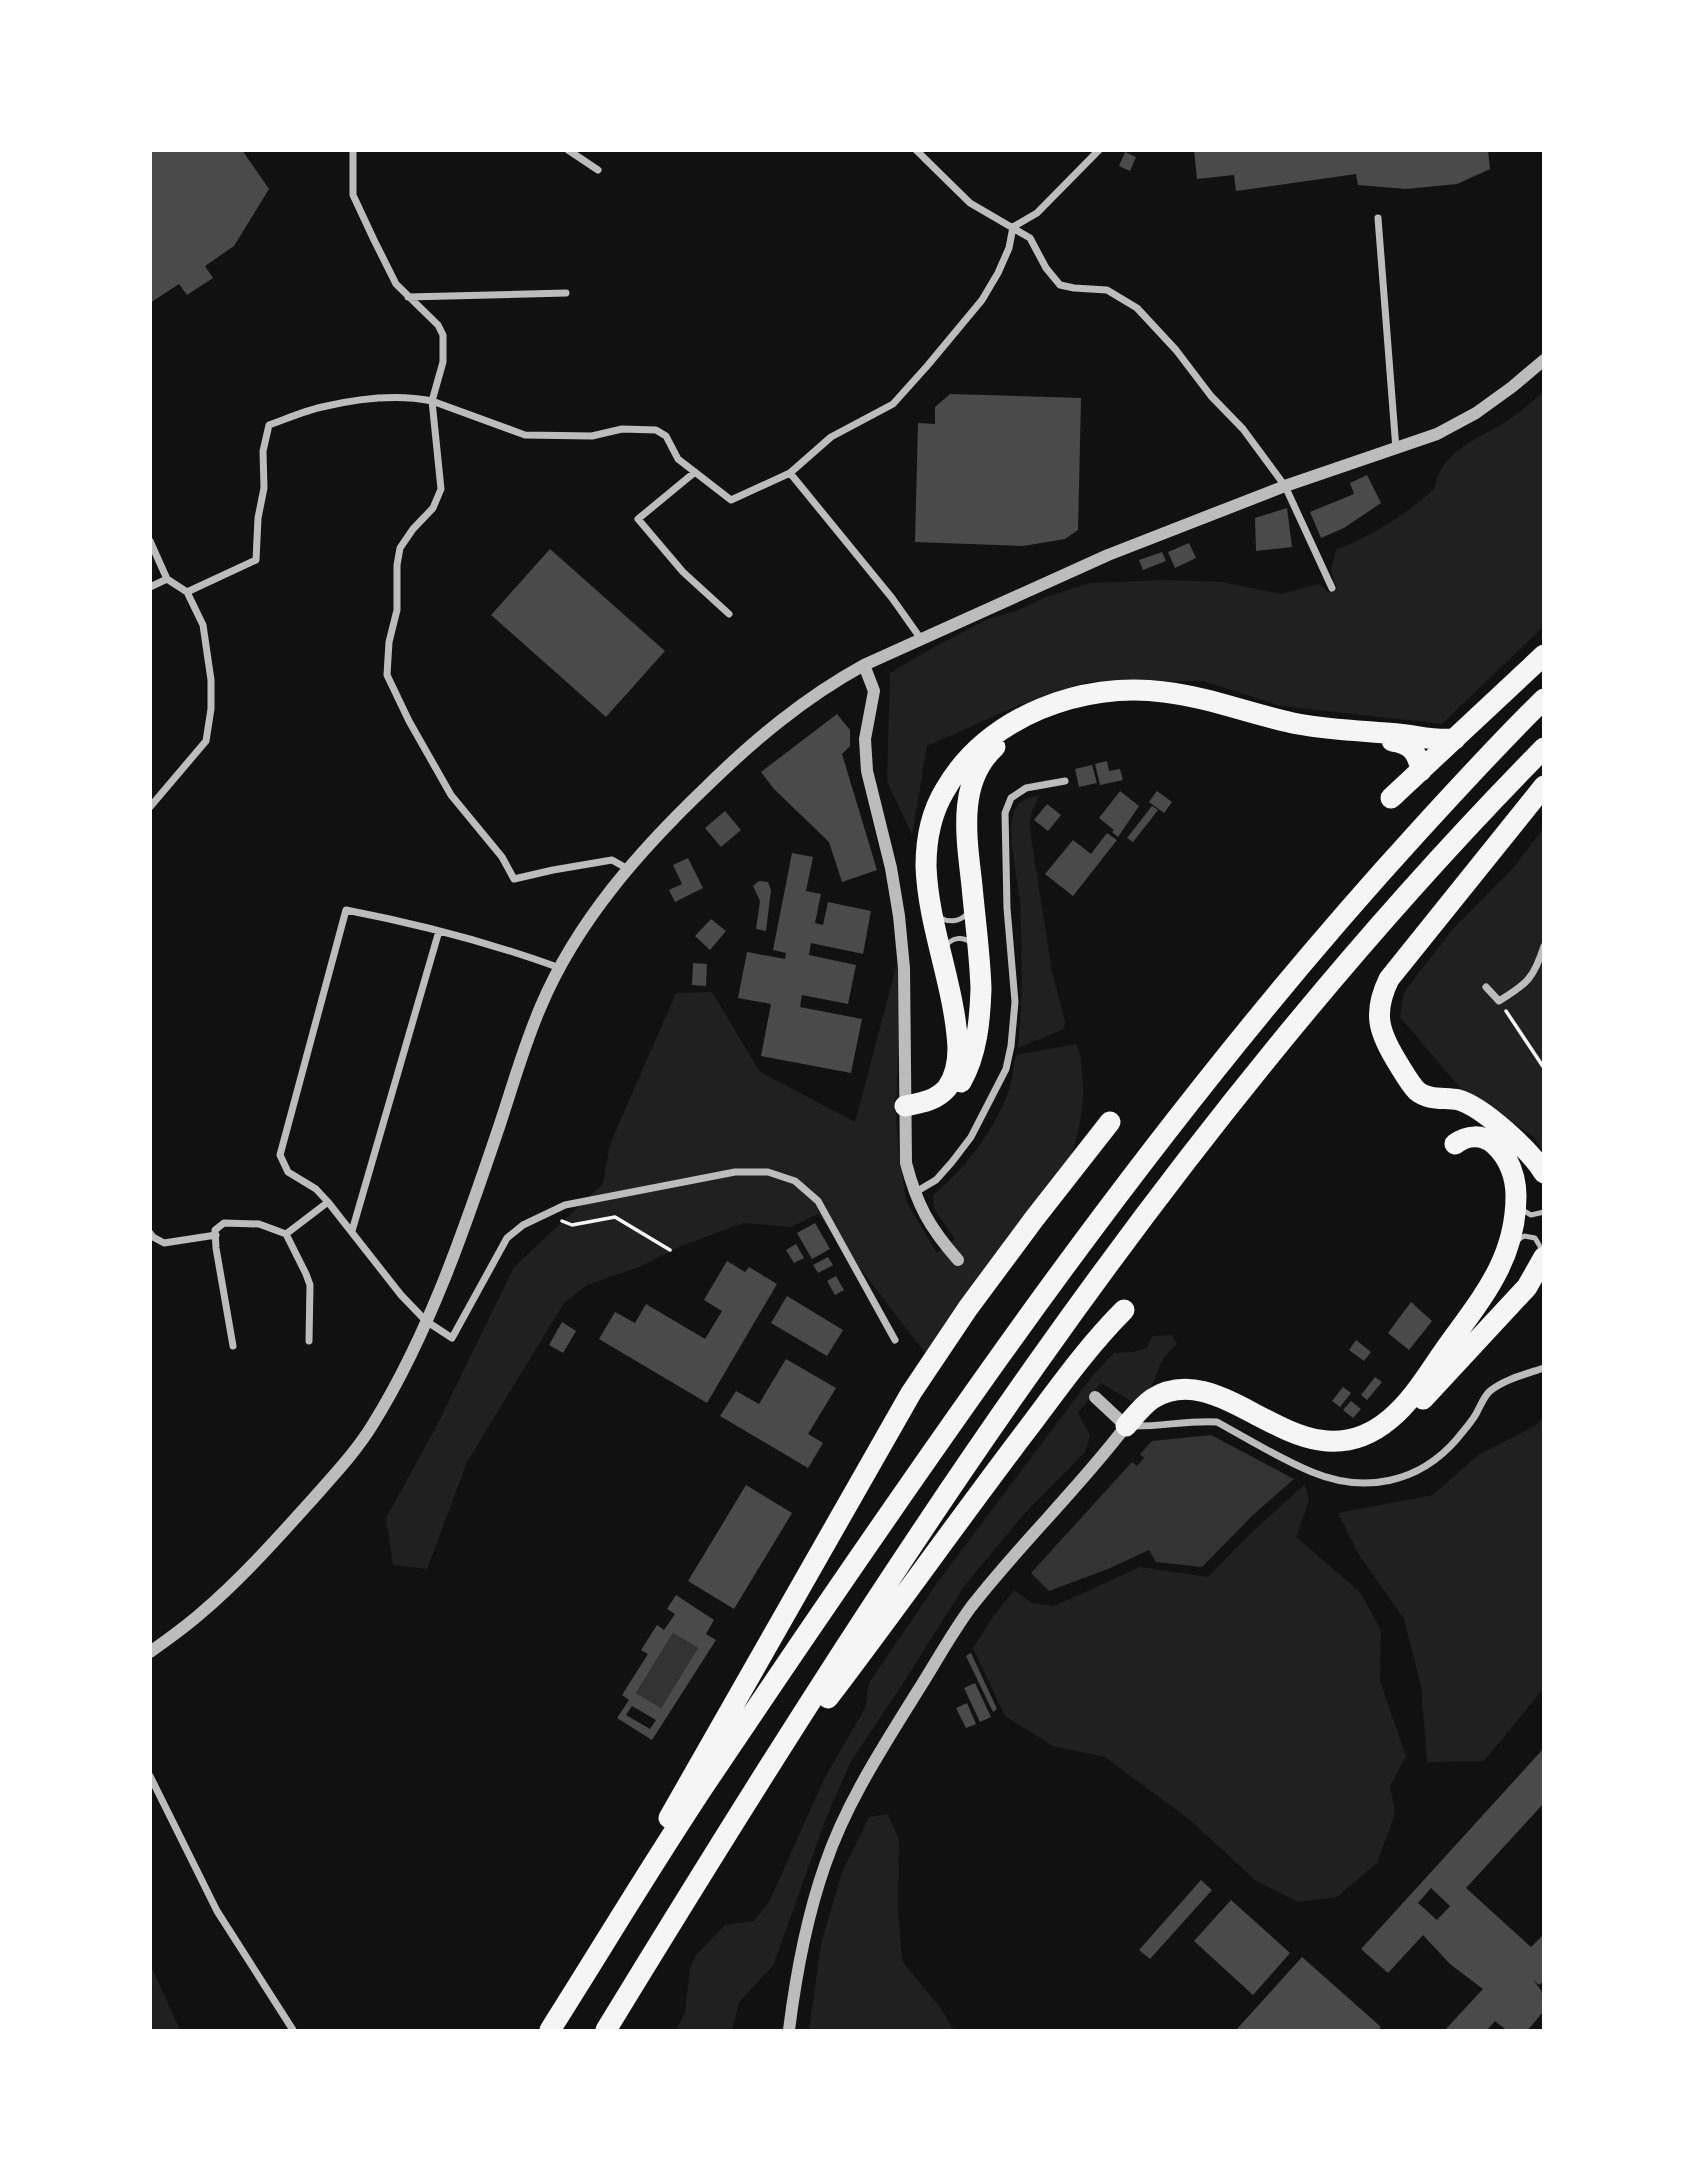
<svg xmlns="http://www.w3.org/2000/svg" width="1694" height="2181" font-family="Roboto,sans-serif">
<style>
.green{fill:#202020}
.water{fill:#333}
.building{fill:#4a4a4a;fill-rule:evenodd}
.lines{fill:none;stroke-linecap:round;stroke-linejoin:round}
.path{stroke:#f5f5f5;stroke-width:3.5}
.service{stroke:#bcbcbc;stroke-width:5}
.minor{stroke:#bcbcbc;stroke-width:7}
.tertiary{stroke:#bcbcbc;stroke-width:12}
.motorway{stroke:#f5f5f5;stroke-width:21}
</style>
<rect width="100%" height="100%" fill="#111"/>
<!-- green -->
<path class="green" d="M1543,392V627L1442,724L1281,706L1203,681L1089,682L1015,707L927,746L912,835L887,781L890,673L934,647L988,619L1016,611L1046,597L1090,583L1169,580L1222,582L1281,594L1319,584L1328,592L1337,589L1331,570L1336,550C1372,535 1406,515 1435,488C1440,452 1477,439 1504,423C1518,414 1531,402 1543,392Z
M1040,795L1032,811L1029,823L1052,972L1065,1021L1064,1029L1018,1048C1023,1000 1022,951 1020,902C1018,876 1006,836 1014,811C1018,800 1030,797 1040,795Z
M1543,829V1152L1534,1137L1462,1090L1400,1017L1404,993L1417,975L1453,929L1513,868Z
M898,960L899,1031L896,1111L898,1148L906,1201L937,1253L955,1239L934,1209L933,1195C965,1169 993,1132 1008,1093C1012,1081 1013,1068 1016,1055L1076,1044C1081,1053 1081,1061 1082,1072C1086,1105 1079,1129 1070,1161L926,1354L818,1214L791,1227L743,1223L681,1246L639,1267L587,1285L564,1303L467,1462L427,1569L393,1565L386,1518L436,1427L514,1267L603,1184L610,1144L676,993L712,992L760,1072L855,1122Z
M1172,1335L1177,1344C1173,1348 1168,1352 1165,1356C1153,1375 1156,1393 1132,1402L1101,1383L1078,1413L1090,1436L1085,1452L1025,1513L965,1585L902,1685L851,1761L825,1821L773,1966L739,2002L732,2030H676L685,2013L690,1968L696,1955L725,1925L754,1921L769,1902L824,1779L865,1708L869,1683L937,1583L1093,1375L1114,1353L1132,1352L1147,1348L1152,1336Z
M1543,1417V1689L1484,1761L1427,1762L1421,1686L1404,1619L1359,1555L1338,1513L1433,1495L1478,1455L1535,1426Z
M1305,1484L1309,1501L1296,1537L1360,1592L1381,1630L1380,1681L1406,1756L1390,1786L1395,1814L1377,1863L1337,1897L1298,1902L1256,1881L1190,1820L1105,1757L1053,1746L1005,1716L973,1648L993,1617L1014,1590L1032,1603L1054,1606L1140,1567L1208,1577L1250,1534Z
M888,1814L899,1840L898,1907L902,1961L939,2006L954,2030H809L821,1944L842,1872L869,1817Z
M151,1966L180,2030H151Z"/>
<!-- water -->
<path class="water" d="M1211,1435L1294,1479L1253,1515L1202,1567L1156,1562L1149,1550L1108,1569L1049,1591L1031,1573L1132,1462L1137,1466L1144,1458L1140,1454L1152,1441Z
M673,1633L698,1648L661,1708L636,1693Z"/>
<!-- building -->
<path class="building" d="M150,150H242L269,189L234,246L205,266L213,278L187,295L179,284L150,303Z
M1194,150H1488L1490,169L1457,184L1406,189L1358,185L1356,174L1236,191L1234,175L1197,179Z
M1125,152L1136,157L1130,171L1119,166Z
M950,394L1081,398L1078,530L1065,539L1023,546L915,542L918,423L935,424V407Z
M1367,475L1381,503L1344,528L1321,538L1310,512L1354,494L1350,483Z
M1287,508L1292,547L1256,551L1255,518Z
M1189,543L1196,558L1175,568L1168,552Z
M550,549L665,651L606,717L491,615Z
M1162,552L1166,561L1143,570L1139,560Z
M837,714L850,730V746L842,754L877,870L842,882L829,842L774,789L761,772Z
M1107,761L1109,771L1120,769L1123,780L1100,785L1095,764Z
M1092,765L1097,783L1079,787L1075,769Z
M1120,791L1139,806L1118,837L1112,832L1114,830L1099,818Z
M1157,791L1172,802L1164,813L1149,802Z
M1047,804L1061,815L1048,831L1034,820Z
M1152,806L1158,810L1133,842L1127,838Z
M725,811L741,830L721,847L705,828Z
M1107,833L1117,840L1073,896L1045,874L1073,840L1091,854Z
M792,853L813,857L806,891L821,894L815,923L823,925L828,902L871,911L863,954L811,943L809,955L856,965L848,1004L802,995L800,1007L862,1019L851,1073L761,1056L771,1004L738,998L747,952L785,959L786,953L773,950Z
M688,858L703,888L675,902L669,890L682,884L673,865Z
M759,881L768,882L771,890L766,931L756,929L760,901L753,886Z
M711,919L726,931L710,950L695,936Z
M693,963L707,964L706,986L692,985Z
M815,1223L830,1249L812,1259L797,1233Z
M796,1244L804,1258L794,1263L786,1250Z
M828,1257L833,1265L818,1273L813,1265Z
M727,1261L745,1272L749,1267L777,1284L707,1403L599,1339L615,1312L635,1323L646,1304L705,1339L722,1311L704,1300Z
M836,1276L844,1290L835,1295L827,1281Z
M787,1296L843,1330L827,1356L771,1323Z
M1411,1302L1432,1321L1409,1350L1388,1333Z
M562,1322L576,1331L563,1353L549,1345Z
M1356,1340L1371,1352L1364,1361L1349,1350Z
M786,1359L836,1388L808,1434L823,1443L808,1468L720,1416L736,1391L759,1404Z
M1375,1377L1382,1382L1367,1400L1361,1395Z
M1343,1387L1351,1393L1340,1407L1332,1401Z
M1351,1401L1361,1409L1353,1418L1343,1410Z
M746,1485L792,1513L734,1609L688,1581Z
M676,1595L714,1620L706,1634L716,1640L652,1740L617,1718L629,1700L622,1695L648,1654L641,1650L657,1625L664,1630L675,1614L667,1609ZM673,1633L698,1648L661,1708L636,1693ZM632,1706L656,1720L650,1729L626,1715Z
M971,1653L997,1709L993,1712L966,1656Z
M975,1683L991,1717L980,1722L964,1688Z
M967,1703L976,1724L966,1728L956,1708Z
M1544,1748V1803L1466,1888L1531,1947L1544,1934V1981L1539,1985L1533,1980L1541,1990L1544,2001L1542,2013L1528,2030L1505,2029L1495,2021L1487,2030H1445L1483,1989L1450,1964L1423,1935L1388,1973L1361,1949ZM1431,1888L1450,1906L1437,1920L1418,1903Z
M1201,1880L1212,1890L1150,1959L1139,1950Z
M1231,1900L1290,1953L1253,1995L1194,1941Z
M1302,1957L1381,2027L1378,2030H1236Z"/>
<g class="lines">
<!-- path -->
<path class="path" d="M1506,1011L1544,1068
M562,1221L572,1225L615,1217L670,1250"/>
<!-- service -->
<path class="service" d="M939,917C948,923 959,922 967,914
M945,947C952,937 962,936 972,943
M1521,1209L1531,1215L1544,1212
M1518,1240L1524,1236L1535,1238L1544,1253"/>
<!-- minor -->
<path class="minor" d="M353,150V195L374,240L396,284L438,325L443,335V362L432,401L441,489L433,508L413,529L400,548L397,565V610L389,642L387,675L409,721L451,795L502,857L514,879L553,870L612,860L628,869
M568,150L598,170
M916,150L970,203L1030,238L1046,268L1060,285L1074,288L1107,290L1137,308L1176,350L1211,396L1243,429L1285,486L1332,588
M1378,218L1396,449
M408,297L566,293
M695,472L638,519L683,572L729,614
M790,473L892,598L921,639
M150,541L167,579L187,592L203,625L211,680V709L206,741L150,807
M150,587L167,579
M187,592L256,560L258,518L264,488L263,451L269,425C286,419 304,411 322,407C356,399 397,394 432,401L525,435L592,436L622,429L656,430L666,436L678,459L731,500L790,473L831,437L893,404L928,365L982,300L998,273L1009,248L1013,227L1037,213L1099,150
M560,968C491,943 419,924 346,910L280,1155L288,1172L316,1189L328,1202L401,1295L426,1321L452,1338L507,1238L523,1225L565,1205L735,1172H768L795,1181L818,1201L895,1340
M1486,987L1499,1001C1527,984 1534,978 1544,946
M914,1193L936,1180L952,1162L971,1137L1006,1069L1011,1046L1015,1002L1007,908L1005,813L1011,798L1026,788L1065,781
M352,1231L439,931
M150,1233L153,1237L164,1243L216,1235
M286,1234L328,1202
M233,1346L216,1248L215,1230L224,1223L259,1224L286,1234L306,1274L310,1285L309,1341
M1131,1426C1160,1427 1188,1420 1217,1422C1248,1439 1280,1459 1312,1472C1365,1494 1419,1483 1457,1439C1463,1431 1471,1423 1476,1414C1480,1407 1484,1396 1490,1391C1505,1379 1526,1374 1544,1368
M150,1776L217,1911L293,2030"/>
<!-- tertiary -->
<path class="tertiary" d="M864,665L874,691L865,739L867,771L891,868L899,916L904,968L906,1163C917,1205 929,1227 958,1260
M150,1652C167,1640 184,1628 200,1614C240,1580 275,1541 310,1502C332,1477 356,1452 373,1424C429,1334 466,1225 500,1124C513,1085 524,1045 541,1006C577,921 640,850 706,787C754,740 804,698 864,665L1108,555L1285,486L1437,434L1476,413L1512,387L1544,360
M789,2030C796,1974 806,1919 825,1865C846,1803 883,1747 917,1692C935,1664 951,1634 971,1607C1020,1544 1078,1489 1126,1426L1095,1397"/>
<!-- motorway -->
<path class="motorway" d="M1392,741C1411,743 1418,753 1421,771
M1544,786L1389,979C1372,1014 1379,1033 1399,1065C1404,1073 1410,1084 1417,1091C1429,1101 1445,1097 1459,1100C1483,1107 1531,1151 1544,1173
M1391,798L1544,655
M961,1082C977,1054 980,1020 981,989C980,955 975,920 972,886C967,840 956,782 995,747
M905,1106C920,1103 936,1101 947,1088C956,1076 958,1062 958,1048C955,986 928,927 926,866C926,839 931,813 945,790C987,716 1083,681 1164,692C1209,697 1253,715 1298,724C1330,730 1364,731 1398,734C1419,736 1433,741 1455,739
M1423,1399L1527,1287L1544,1257
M1126,1426C1134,1417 1142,1406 1152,1399C1226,1352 1301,1494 1390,1419C1413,1400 1429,1372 1446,1348C1481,1299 1516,1260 1516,1196C1516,1177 1509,1157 1494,1144C1482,1134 1467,1135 1455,1144
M828,1698C895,1610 959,1519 1026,1431C1057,1390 1087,1347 1124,1310
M669,1818L911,1393L968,1308L1034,1219L1110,1122
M550,2030C602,1948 652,1864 706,1783C804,1637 903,1492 1005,1349C1133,1170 1268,996 1417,833C1458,788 1500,742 1544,699
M606,2030C882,1578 1170,1127 1544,748"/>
</g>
<!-- border -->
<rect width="1694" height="2181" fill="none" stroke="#ffffff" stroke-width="304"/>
</svg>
